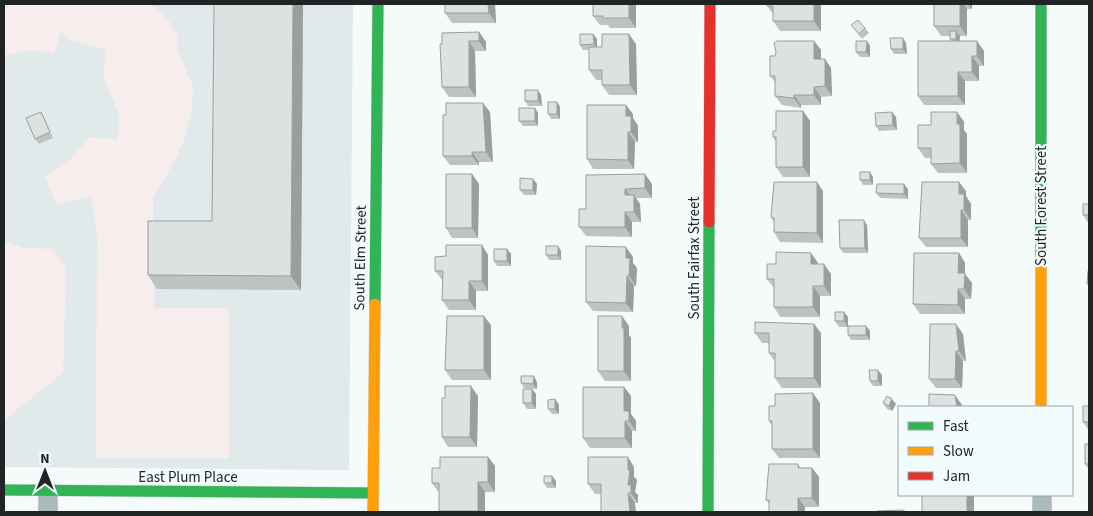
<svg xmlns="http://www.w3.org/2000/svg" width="1093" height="516" font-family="'Source Sans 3',sans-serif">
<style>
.built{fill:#e0eaea}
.green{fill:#f8eded}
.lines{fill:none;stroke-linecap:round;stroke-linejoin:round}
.street-casing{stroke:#d4d7d7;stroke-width:20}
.fast-casing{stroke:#d4d7d7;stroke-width:12}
.slow-casing{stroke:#d4d7d7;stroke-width:12}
.jam-casing{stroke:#d4d7d7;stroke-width:12}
.street{stroke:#aab9b9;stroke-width:19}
.fast{stroke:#30b455;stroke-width:11}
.slow{stroke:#ff9f0a;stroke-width:11}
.jam{stroke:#e5322d;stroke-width:11}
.wall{fill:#bfc2c2}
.shaded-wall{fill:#9b9e9e}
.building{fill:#dee1e1;stroke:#9b9e9e}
.labels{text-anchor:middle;stroke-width:4.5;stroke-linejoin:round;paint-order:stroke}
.street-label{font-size:15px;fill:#212424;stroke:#f3fcfc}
</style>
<rect width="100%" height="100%" fill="#f5fafa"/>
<!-- built -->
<path class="built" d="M4,4H353L349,470L4,467Z"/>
<!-- green -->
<path class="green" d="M4,4H151L168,20L178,36L177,48L193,87L191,115L183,142L176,159L153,198L154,308H229V458H96L97,234L91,197L56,204L45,176L69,161L89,137L118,140L119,115L103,76L106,50L68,39L61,31L54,54C36,49 22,50 4,56Z
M4,241L23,248L53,249L66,267L63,373L4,420Z"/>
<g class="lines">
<defs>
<path id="street" d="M1042,495V512
M48,512V491"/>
<path id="fast" d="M1041,4V258
M375,304L378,4
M4,490L373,493
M708,512L709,222"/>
<path id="slow" d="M1041,258V407
M373,512L375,304"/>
<path id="jam" d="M709,222L710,4"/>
</defs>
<!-- street casing -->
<use href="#street" class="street-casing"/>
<!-- fast casing -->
<use href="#fast" class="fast-casing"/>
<!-- slow casing -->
<use href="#slow" class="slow-casing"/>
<!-- jam casing -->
<use href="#jam" class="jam-casing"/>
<!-- street -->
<use href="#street" class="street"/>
<!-- fast -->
<use href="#fast" class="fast"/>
<!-- slow -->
<use href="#slow" class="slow"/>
<!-- jam -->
<use href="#jam" class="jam"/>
</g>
<!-- wall -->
<path class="wall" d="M214,4H303L301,290L157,289L148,275L212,221Z
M495,4L496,23H452L445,13Z
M636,4V28H610L608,25H600L593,16Z
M767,4H821V31H780L773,21V14L767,6Z
M934,4H972V9H967V36H959L960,41L984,51V66H979V81H965V105H924L918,96L951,41L950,39V36H941L934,26Z
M851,25L865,28L869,33L862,39Z
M479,32L486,42V51H475L476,97H449L442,87V44Z
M597,39V47L636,44L637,95H609L602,85V80H596L589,70V50H583L580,45Z
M814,41L821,50V59H825L831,68L832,96L821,97V105H801V108L782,105L775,96V82L770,76L775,56Z
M867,41L870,46V57H860L856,52Z
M906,43L907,54H894L891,49Z
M541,95L542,106H528L525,101Z
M557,102L560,107V119H551L548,114Z
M535,108L538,113V126H523L519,121Z
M803,111L810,121V177H783L776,167V142L773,137L776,131Z
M490,112L493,162H479V165H450L443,156Z
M892,112L896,117L897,130L879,131L876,126Z
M957,112L964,122V130L967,134V173H938L931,164V158H925L918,148L931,125Z
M633,114V118L638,126V142H635L634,169H593L587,159Z
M44,117L53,138L39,144L35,139Z
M472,174L479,184L478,238H452L446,228Z
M586,175L652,184V198H636L640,204L641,222H632V237L586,236L579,227L586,209Z
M873,177V185H863L860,180Z
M533,179L537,184L536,195H524L520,190Z
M908,189V199L880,198L876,193Z
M823,191V243L780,242L774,232V222L771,217Z
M966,191V196L971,204V220H968V247H926L919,238Z
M1089,204V224L1083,215Z
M867,225L868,253H843L840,248Z
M482,245L488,255V291H476V310H449L442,300L443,281L435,271L446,256Z
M558,246L561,251V260H549L546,255Z
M507,249L511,254V266H497L494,261Z
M959,253L965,263V274L972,283L971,299H965V314H920L913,304Z
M633,257V263L637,268L636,286H634L633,312L593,311L586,302Z
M818,263V264L831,274V296H820V317H780L774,307V288L767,279Z
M848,317V327H839L835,321Z
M814,324L821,333V388H782L775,378V362L769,353V343H762L755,333Z
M491,325V380H452L445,370Z
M629,326V335L631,338V381H605L598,371Z
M866,326L870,331V340H851L848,335Z
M963,334L966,361H963L962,388H936L929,379Z
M882,375V386H873L870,381Z
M537,382V389L524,388L521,383Z
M624,387L631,396V414L636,421V431H632V448H590L583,438Z
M532,389L536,394V409H527L523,403Z
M478,396L477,447H448L442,437Z
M555,399L559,405V414H552L548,409Z
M820,403V458H779L772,449V426L769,421L775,406Z
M883,403L896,404L892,411L887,409Z
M1089,406V431L1083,422Z
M1089,444V470L1085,464Z
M488,457L495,466V492H485V512H440L439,511V493L432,483L440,468Z
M798,464L801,468H812L819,477V507H805V512L769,503L766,500Z
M634,467V477L637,480L635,492L638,495V503H635L601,494H595L588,484Z
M556,481V488H547L544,483Z"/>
<!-- shaded-wall -->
<path class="shaded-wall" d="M293,4H303L301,290L291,276Z
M488,4H495L496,23L489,13Z
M629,4H636V28L629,18Z
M814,4H821V31L814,21Z
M960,4H964L967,9V36L960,26Z
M968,4H972V9Z
M956,31L960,36L959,44L956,39Z
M479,32L486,42V51L479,41Z
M593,34L597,39V50L594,44Z
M629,34L636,44L637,95L630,85Z
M903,38L906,43L907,54L903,49Z
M469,41L475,51L476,97L469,87Z
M814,41L821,50V68L814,59Z
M867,41L870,46V57L866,52Z
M977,41L984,51V66L977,56Z
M972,56L979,66V81L972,72Z
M825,59L831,68L832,96L825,86Z
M958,72L965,81V105L958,96Z
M814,87L821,97V105L814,95Z
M538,90L541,95L542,106L538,101Z
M794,95L801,105V108L794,98Z
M557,102L560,107V119L557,114Z
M483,103L490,112L493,162L486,152Z
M626,105L633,114V118L638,126V142L631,132L626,116Z
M535,108L538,113V126L535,121Z
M803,111L810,121V177L803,167Z
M892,112L896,117L897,130L893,125Z
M957,112L964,122V130L967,134V173L960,163Z
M628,132L635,142L634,169L628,160Z
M472,152L479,162V165L472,156Z
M870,172L873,177V185L870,180Z
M472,174L479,184L478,238L472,228Z
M645,174L652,184V198L645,188Z
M533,179L537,184L536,195L533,190Z
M817,182L823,191V243L817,233Z
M959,182L966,191V196L971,204V220L964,210L959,194Z
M904,184L908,189V199L904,194Z
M625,189L632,198L625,195Z
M634,195L640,204L641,222L634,212Z
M961,210L968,220V247L961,238Z
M625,212L632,222V237L625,227Z
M864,220L867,225L868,253L865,248Z
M482,245L488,255V291L482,281Z
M558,246L561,251V260L558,255Z
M626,247L633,257V263L637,268L636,286L629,276L626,258Z
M507,249L511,254V266L507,261Z
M811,253L818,263V274L811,264Z
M959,253L965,263V274L972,283L971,299L964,289L958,273Z
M824,264L831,274V296L824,286Z
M627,276L634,286L633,312L626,303Z
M469,281L476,291V310L469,300Z
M813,286L820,296V317L813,307Z
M958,289L965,299V314L958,305Z
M844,312L848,317V327L844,321Z
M484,316L491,325V380L484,370Z
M622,316L629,326V335L631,338V381L624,371Z
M814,324L821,333V388L814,378Z
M956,324L963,334L966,361L959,351Z
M866,326L870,331V340L866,335Z
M956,351L963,361L962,388L955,379Z
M878,370L882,375V386L878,381Z
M534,376L537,382V389L533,384Z
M471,386L478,396L477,447L470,437Z
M624,387L631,396V414L636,421V431L629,421L624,411Z
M532,389L536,394V409L532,403Z
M813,393L820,403V458L813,449Z
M955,395L962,405V407H957Z
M555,399L559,405V414L555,409Z
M892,399L896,404L892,411L889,406Z
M625,421L632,431V448L625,438Z
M488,457L495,466V492L488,482Z
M628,457L634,467V477L637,480L635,492L638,495V503L631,493L628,485Z
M812,468L819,477V507L812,498Z
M552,476L556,481V488L552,483Z
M478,482L485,492V512H478Z
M628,493L635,503L636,512H630Z
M967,495H974V512H967Z
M798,498L805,507V512H798Z"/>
<!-- building -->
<path class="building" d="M214,4H293L291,276L148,275V221H212Z
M445,4H488L489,13H445Z
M593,4H629V18H603V16H593Z
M767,4H814V21H773V6H767Z
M934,4H960V26H934Z
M858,20L865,28L859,34L851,25Z
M950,31H956V39H950Z
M479,32V41H469V87H442L440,44H442V33Z
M580,34H593L594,44L580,45Z
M602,34H629L630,85H602V70H589V47H602Z
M890,38H903V49H891Z
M777,41H814V59H825V86L814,87V95H794V98L775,96V76H770V56H775L776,52L774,43Z
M856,41H867L866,52H856Z
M918,41H977V56H972V72H958V96H918Z
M525,90H538V101H525Z
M548,102H557V114H548Z
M446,103H483L486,152H472V156H443V115H446Z
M587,105H626V116H631V132H628V160L587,159Z
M519,108H535V121H519Z
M776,111H803V167H776V137H773V131H776Z
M41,112L50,132L35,139L26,118Z
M892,112L893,125L876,126L875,113Z
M931,112H957V124H960V163L931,164V148H918V125H931Z
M860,172H870V180H860Z
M446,174H472V228H446Z
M645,174V188L625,189V195H634V212H625V227H579V209H586V175Z
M520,178L533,179V190H520Z
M774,182H817V233L774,232V218L771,217Z
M922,182H959V194H964V210H961V238H919Z
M877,184H904V194L876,193Z
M1083,204H1089V215H1083Z
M839,220H864L865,248H840Z
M446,245H482V281H469V300H442L443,271H435V257L446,256Z
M546,246H558V255H546Z
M586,246L626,247V258H630L629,276H627L626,303L586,302Z
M494,249H507V261H494Z
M776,252L811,253V264H824V286H813V307H774V279H767V264H776Z
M914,253H959L958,273H965L964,289H958V305L913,304Z
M1088,271H1089V284H1087Z
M835,312H844V321H835Z
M447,316H484V370H445Z
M598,316H622V328H624V371H598Z
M755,322L814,324V378H775V353H769V333H755Z
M930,324H956L959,351H956L955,379H929Z
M848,326H866V335H848Z
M869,370H878V381H870Z
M521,376H534L533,384L521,383Z
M445,386H471L470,437H442V398H445Z
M583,387H624V411H629V421H625V438H583Z
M523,389H532V403H523Z
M813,393V449H772V421H769V406H775V394Z
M929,394L955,395L957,407H918H929Z
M887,396L892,399L889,406L883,403Z
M555,399V409H548V400Z
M1083,406H1089V422H1083Z
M1085,444H1089V464H1085Z
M440,457H488V482H478V511H439V483H432V468H440Z
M588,457H628V470H630L628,485H631V493H628L630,512H601V484H588Z
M769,464H798V468H812V498H798V512H769V500H766Z
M544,476H552V483H544Z
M922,495H967V512H922Z
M904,510V512H877V511Z"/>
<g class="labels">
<!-- street labels -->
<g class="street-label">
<text transform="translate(1041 206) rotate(-90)" y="5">South Forest Street</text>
<text transform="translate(360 258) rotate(-89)" y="5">South Elm Street</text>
<text transform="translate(694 258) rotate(-90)" y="5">South Fairfax Street</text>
<text x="188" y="482">East Plum Place</text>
</g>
</g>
<!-- border -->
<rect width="1093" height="516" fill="none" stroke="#212424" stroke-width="10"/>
<!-- legend -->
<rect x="898" y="406" width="175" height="90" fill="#f3fcfc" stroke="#9fa6a6"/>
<rect x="908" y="422" width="25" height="8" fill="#30b455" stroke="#9fa6a6"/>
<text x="943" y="431" font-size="15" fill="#212424">Fast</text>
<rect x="908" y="447" width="25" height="8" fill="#ff9f0a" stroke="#9fa6a6"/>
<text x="943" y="456" font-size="15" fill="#212424">Slow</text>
<rect x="908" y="472" width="25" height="8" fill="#e5322d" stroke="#9fa6a6"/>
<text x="943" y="481" font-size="15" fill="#212424">Jam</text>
<!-- north arrow -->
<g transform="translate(45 471)" stroke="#f3fcfc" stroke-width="4" paint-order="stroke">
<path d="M0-4L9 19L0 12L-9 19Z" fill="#212424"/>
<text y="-8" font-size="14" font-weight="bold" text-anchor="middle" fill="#212424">N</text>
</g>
</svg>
